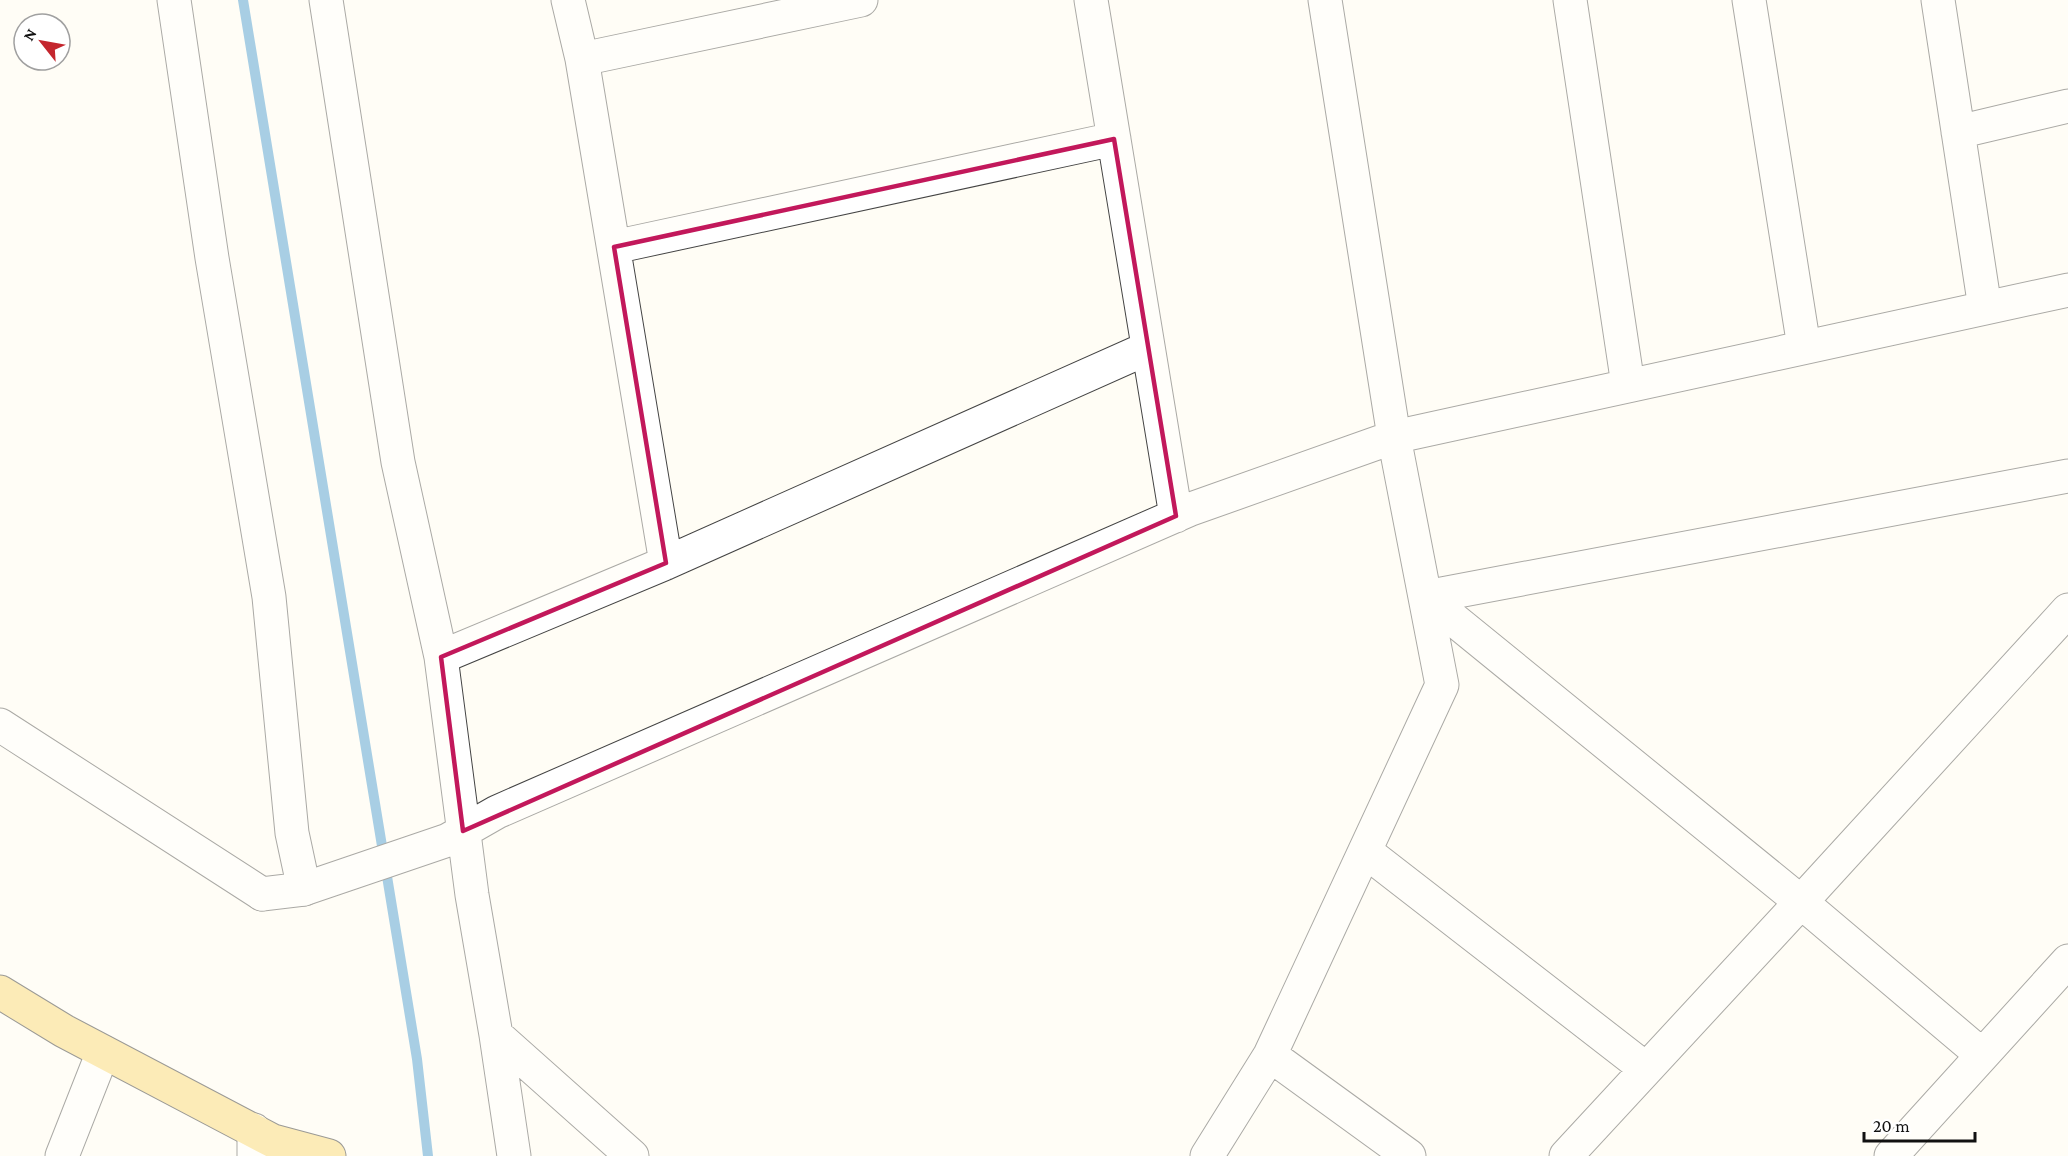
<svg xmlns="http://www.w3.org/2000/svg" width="2068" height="1156" font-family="'Crimson Pro',serif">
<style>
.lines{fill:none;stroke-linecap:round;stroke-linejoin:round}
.stream{stroke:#3f96cf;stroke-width:10}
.minor-casing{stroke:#444;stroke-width:35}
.tertiary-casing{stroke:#444;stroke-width:35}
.primary-casing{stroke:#222;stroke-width:35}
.minor{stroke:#fff;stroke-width:33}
.tertiary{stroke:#fff;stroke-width:33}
.primary{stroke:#f9d66b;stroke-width:33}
.marked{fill:none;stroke:#c2185b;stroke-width:4.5;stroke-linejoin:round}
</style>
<rect width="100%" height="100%" fill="#fffdf5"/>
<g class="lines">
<!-- stream -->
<path class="stream" d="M243,0L417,1059L428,1156"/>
<defs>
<path id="minor" d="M326,0L398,462L441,657L472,895L496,1035L514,1156
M568,0L582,59L666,563
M1091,0L1176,516
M1570,0L1628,385
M1749,0L1804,347
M1938,0L1985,308
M582,59L861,0
M1958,132L2068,106
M614,247L1114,139
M1426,597L1801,902L1982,1055
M1426,597L2068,476
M441,657L666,563L1148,348
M0,725L262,894
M1365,851L1646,1069
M304,889L448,840L497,812L1191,509L1394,437L1325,0
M496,1035L632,1156
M1270,1055L1409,1156
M62,1156L103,1052
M254,1156V1130
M1207,1156L1270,1055L1442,685L1394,437L2068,290
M1566,1156L1801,902L2068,610
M1891,1156L2068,961"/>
<path id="tertiary" d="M174,0L212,258L269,597L292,833L304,889L262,894"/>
<path id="primary" d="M0,992L64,1031L273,1141L329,1156"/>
</defs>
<!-- minor casing -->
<use href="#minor" class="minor-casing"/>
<!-- tertiary casing -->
<use href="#tertiary" class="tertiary-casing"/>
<!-- primary casing -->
<use href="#primary" class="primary-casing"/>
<!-- minor -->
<use href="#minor" class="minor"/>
<!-- tertiary -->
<use href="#tertiary" class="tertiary"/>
<!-- primary -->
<use href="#primary" class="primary"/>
</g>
<!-- marked area -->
<path d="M0 0H2068V1156H0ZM1114,139L1176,516L463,831L441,657L666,563L614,247Z" fill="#fffdf5" fill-opacity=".55" fill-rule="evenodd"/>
<path class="marked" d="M1114,139L1176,516L463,831L441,657L666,563L614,247Z"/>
<!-- north arrow -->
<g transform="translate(42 42) rotate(301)"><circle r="28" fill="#ffffff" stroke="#a0a0a0" stroke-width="1.5"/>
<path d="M0-4.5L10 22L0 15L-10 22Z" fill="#c4262e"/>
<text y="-9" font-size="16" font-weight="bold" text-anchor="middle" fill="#111111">N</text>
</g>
<!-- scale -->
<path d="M1864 1132v9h111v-9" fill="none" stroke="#111111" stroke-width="3"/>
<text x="1873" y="1132" font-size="18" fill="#111111" stroke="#ffffff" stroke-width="4.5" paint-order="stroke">20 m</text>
</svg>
